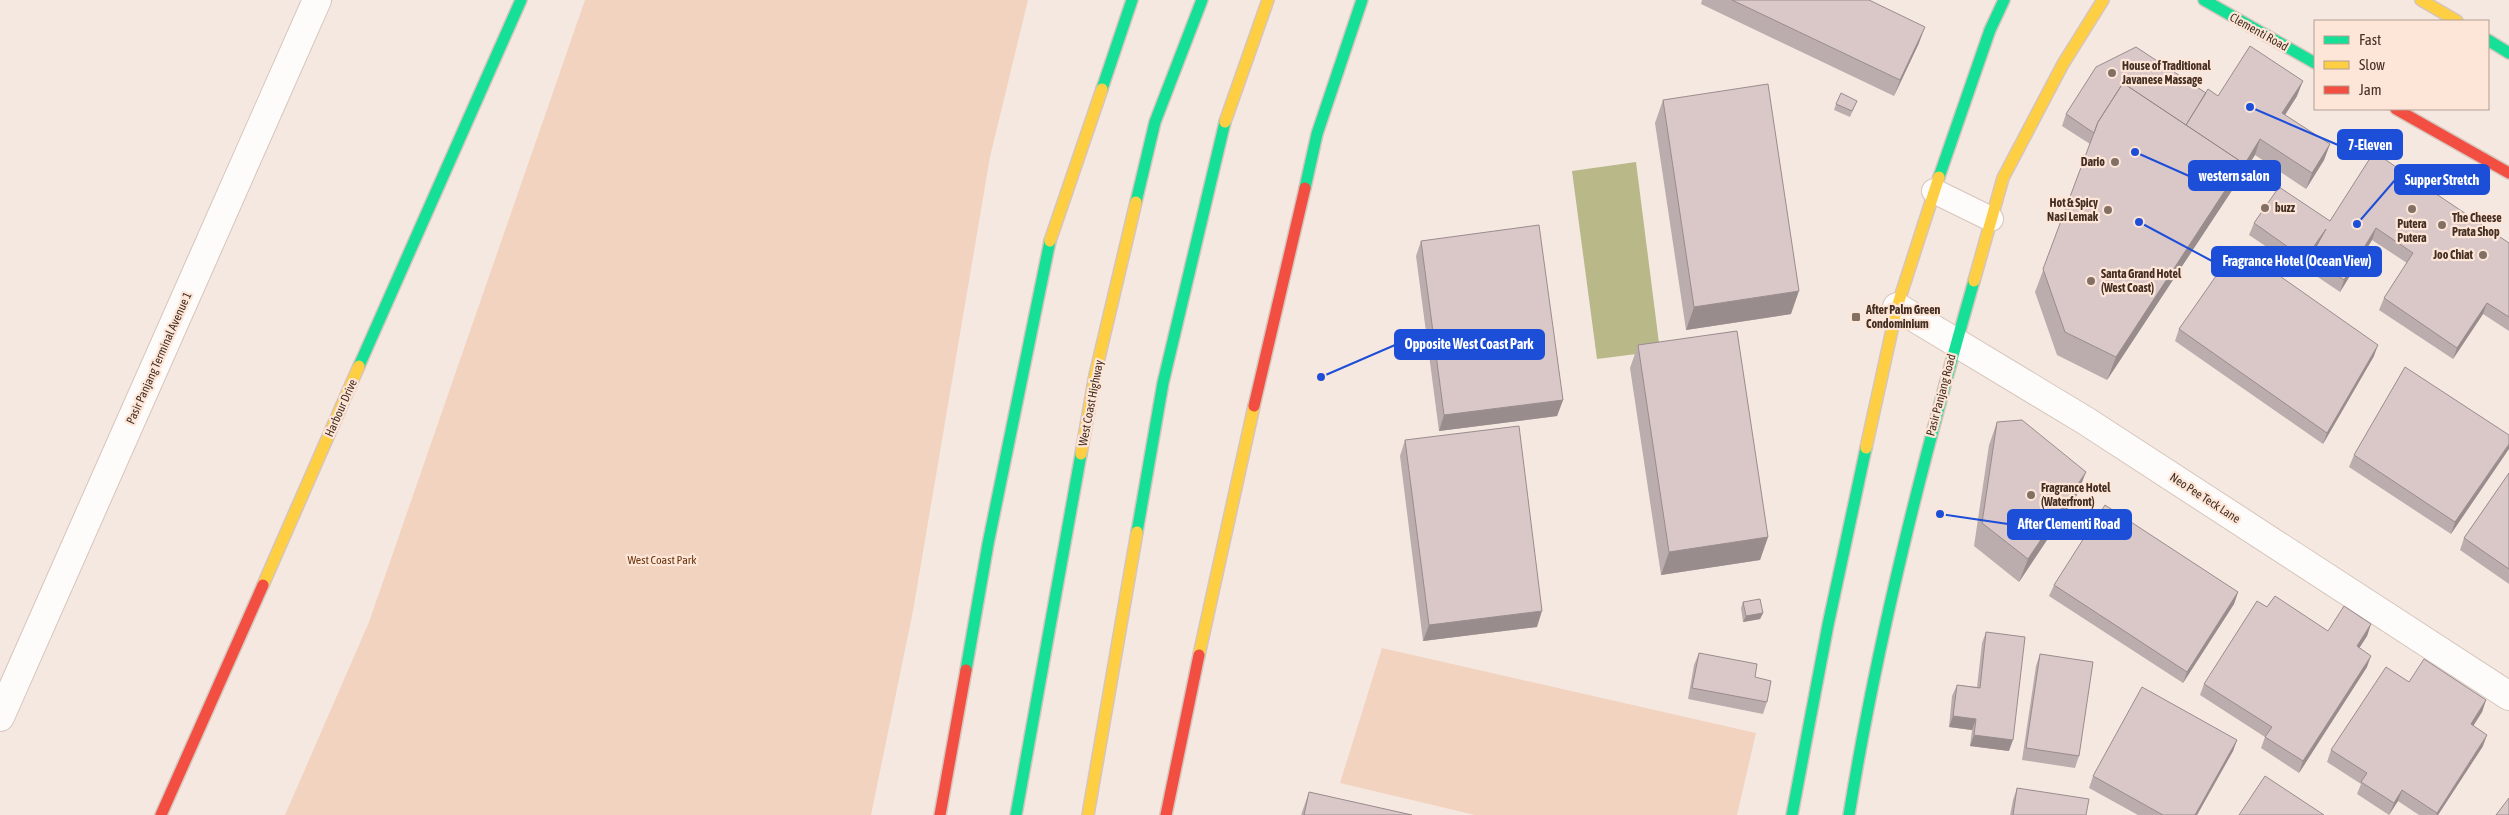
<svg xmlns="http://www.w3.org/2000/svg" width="2509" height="815" font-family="'Asap Condensed',sans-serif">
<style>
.green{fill:#f2d3c0}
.water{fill:#b8b888}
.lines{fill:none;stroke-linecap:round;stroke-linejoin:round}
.lane-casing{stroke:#d6c5bc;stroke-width:26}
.street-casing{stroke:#d6c5bc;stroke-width:30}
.fast-casing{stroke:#d6c5bc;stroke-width:14}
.slow-casing{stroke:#d6c5bc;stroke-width:14}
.jam-casing{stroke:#d6c5bc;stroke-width:14}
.lane{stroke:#fefcfa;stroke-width:24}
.street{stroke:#fefcfa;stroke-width:28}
.fast{stroke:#16e098;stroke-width:11}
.slow{stroke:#ffcf43;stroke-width:11}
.jam{stroke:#f24e42;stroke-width:11}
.wall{fill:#bbacad}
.shaded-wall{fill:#998c8d}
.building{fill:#dac8c9;stroke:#998c8d}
.poi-dot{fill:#827064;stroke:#fde6d8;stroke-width:2}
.labels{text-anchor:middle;stroke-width:4.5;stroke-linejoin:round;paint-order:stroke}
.street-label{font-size:12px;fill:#442f22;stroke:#fde6d8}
.poi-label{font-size:12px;font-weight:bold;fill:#442f22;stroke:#fde6d8;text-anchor:start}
.park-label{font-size:12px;fill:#6c350c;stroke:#fde6d8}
.leader{fill:none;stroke:#1d4ed8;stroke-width:2}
.callout-dot{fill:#1d4ed8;stroke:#fde6d8;stroke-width:2}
.callout{fill:#1d4ed8;stroke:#1d4ed8;stroke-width:2}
.callout-label{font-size:14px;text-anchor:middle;font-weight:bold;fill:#fff}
</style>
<rect width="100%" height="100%" fill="#f5e8e0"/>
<!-- green -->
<path class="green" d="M585,0H1028L990,157L913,611L871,815H285L369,622Z
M1382,648L1756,733L1737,815H1475L1340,783Z"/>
<!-- water -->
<path class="water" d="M1636,162L1660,351L1597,359L1572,171Z"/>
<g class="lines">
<defs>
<path id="lane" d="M1934,191L1991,219"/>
<path id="street" d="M1897,307L2086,421L2509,696
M0,717L317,0"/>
<path id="fast" d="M2204,0L2315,63
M2488,40L2509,53
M1102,89L1132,0
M1939,177L1990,30L2004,0
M1305,188L1317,134L1362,0
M1136,202L1155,122L1202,0
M359,366L521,0
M1137,532L1163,383L1225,122
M966,670L988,544L1050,241
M1016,815L1081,454
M1792,815L1828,625L1866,448
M1849,815C1878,635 1924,456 1974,281"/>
<path id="slow" d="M2421,0L2457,21
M1225,122L1268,0
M1050,241L1102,89
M1974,281L2003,178L2063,64L2103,0
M1866,448L1897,307L1939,177
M1081,454L1095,375L1136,202
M263,585L359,366
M1199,655L1254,406
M1088,815L1137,532"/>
<path id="jam" d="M2396,109L2509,173
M1254,406L1305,188
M161,815L263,585
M940,815L966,670
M1166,815L1199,655"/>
</defs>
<!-- lane casing -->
<use href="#lane" class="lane-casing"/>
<!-- street casing -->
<use href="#street" class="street-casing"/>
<!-- fast casing -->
<use href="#fast" class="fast-casing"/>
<!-- slow casing -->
<use href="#slow" class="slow-casing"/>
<!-- jam casing -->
<use href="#jam" class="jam-casing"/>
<!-- lane -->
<use href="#lane" class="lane"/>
<!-- street -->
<use href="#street" class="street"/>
<!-- fast -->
<use href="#fast" class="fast"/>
<!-- slow -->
<use href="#slow" class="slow"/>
<!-- jam -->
<use href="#jam" class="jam"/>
</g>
<!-- wall -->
<path class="wall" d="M1702,0H1869L1919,43L1894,96L1701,4Z
M2206,93L2218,96H2297L2285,115L2330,144L2324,160L2306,189L2255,155L2107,380L2057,355L2035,292L2090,144L2062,126L2066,114Z
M1663,100L1791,314L1686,330L1655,123Z
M1857,101L1850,117L1834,110L1836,104Z
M2330,221L2509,243V331L2483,314L2453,359L2379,310L2384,298L2407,263L2372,240L2340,292L2306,269L2312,254L2301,270L2249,235L2254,223Z
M1421,241L1563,400L1557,416L1439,431L1416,256Z
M2179,329L2374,356L2323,444L2175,341Z
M1638,345L1768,537L1760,560L1661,575L1630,368Z
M1997,422L2077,495L2019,582L1974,546L1989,445Z
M2509,435L2451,534L2349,467L2354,455Z
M1405,440L1537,627L1423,641L1400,456Z
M2509,473V584L2460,550L2464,538Z
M2054,585L2238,592L2234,604L2183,683L2049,596Z
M1743,602L1763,613L1760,619L1743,622L1741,608Z
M2267,607L2328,631L2371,624L2367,636L2359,648L2367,667L2299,773L2261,748L2265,737L2200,695L2204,684Z
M1986,632L2009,751L1970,746L1972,730L1949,727L1952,696L1957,685L1977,687L1982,643Z
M1699,653L1755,677L1767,702L1763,714L1688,699L1694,665Z
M2040,654L2079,756L2075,768L2022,760L2036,666Z
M2409,682L2486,700L2482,712L2473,725L2483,746L2438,815H2419L2398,801L2389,815L2357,794L2361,784L2327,762L2331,750Z
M2237,740L2233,751L2197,815H2138L2089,788L2093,776Z
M2017,788L2086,815H2010L2013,800Z
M1309,792L1412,815H1301Z"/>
<!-- shaded-wall -->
<path class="shaded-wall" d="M1925,27L1919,43L1894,96L1900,80Z
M2303,81L2297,96L2276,129L2282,113Z
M2260,139L2255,155L2235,186L2107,380L2116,357L2243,163Z
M2330,144L2324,160L2306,189L2312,173Z
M2376,228L2372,240L2340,292L2344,280Z
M2326,229L2322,240L2301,270L2305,259Z
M1799,291L1791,314L1686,330L1694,307Z
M2487,303L2483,314L2453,359L2457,348Z
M2378,345L2374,356L2323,444L2327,433Z
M1563,400L1557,416L1439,431L1444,415Z
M2509,444V449L2451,534L2455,522Z
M2086,472L2077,495L2019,582L2028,559Z
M1768,537L1760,560L1661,575L1669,552Z
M2238,592L2234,604L2183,683L2187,672Z
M1542,611L1537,627L1423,641L1429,625Z
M1763,613L1760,619L1743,622L1746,616Z
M2371,624L2367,636L2353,658L2357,646Z
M2371,656L2367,667L2299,773L2303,761Z
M2486,700L2482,712L2467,736L2471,724Z
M1953,716L1976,719L1972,730L1949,727Z
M1974,735L2013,740L2009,751L1970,746Z
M2487,735L2483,746L2438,815H2436Z
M2237,740L2233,751L2197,815H2195Z
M2402,790L2398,801L2389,815L2394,803Z"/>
<!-- building -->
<path class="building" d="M1732,0H1869L1925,27L1900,80Z
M2250,46L2303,81L2282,113L2330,144L2312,173L2260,139L2241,170L2243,163L2186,125L2208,89L2218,96Z
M2136,47L2206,93L2186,125L2123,83L2098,122L2094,133L2066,114L2096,67Z
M2123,83L2243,163L2116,357L2065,332L2043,269L2098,122Z
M1768,84L1799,291L1694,307L1663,100Z
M1841,93L1857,101L1852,111L1836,104Z
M2374,152L2509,243V317L2487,303L2457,348L2384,298L2413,253L2376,228L2344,280L2310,258L2326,229L2305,259L2254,223L2279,187L2330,221Z
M1539,225L1563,400L1444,415L1421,241Z
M2237,246L2378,345L2327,433L2179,329Z
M1737,331L1768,537L1669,552L1638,345Z
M2405,367L2509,435V444L2455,522L2354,455Z
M2022,420L2086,472L2028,559L1982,523L1997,422Z
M1519,426L1542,611L1429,625L1405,440Z
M2509,473V569L2464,538Z
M2105,505L2238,592L2187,672L2054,585Z
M2275,596L2328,631L2344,606L2371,624L2357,646L2371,656L2303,761L2265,737L2272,727L2204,684L2257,601L2267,607Z
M1760,599L1763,613L1746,616L1743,602Z
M1986,632L2025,637L2013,740L1974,735L1976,719L1953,716L1957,685L1980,688Z
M1699,653L1757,664L1755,677L1771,681L1767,702L1692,688Z
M2040,654L2093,662L2079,756L2026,748Z
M2424,659L2486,700L2471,724L2487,735L2437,813L2402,790L2394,803L2361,782L2367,773L2331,750L2386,667L2409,682Z
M2142,687L2237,740L2195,815H2163L2093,776Z
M2265,776L2324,815H2239Z
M2017,788L2089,799L2086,815H2013Z
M1309,792L1412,815H1304Z
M2509,798V815H2496Z"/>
<!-- markers -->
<g class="poi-dot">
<circle cx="2112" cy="73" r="5"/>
<circle cx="2115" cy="162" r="5"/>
<circle cx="2265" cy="208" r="5"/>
<circle cx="2412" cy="209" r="5"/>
<circle cx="2108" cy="210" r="5"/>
<circle cx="2442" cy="225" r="5"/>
<circle cx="2483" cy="255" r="5"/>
<circle cx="2091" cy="281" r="5"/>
<rect x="1851" y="312" width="10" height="10" rx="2.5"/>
<circle cx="2031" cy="495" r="5"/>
</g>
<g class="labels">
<!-- street labels -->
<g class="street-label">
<text transform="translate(2259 32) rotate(29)" y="4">Clementi Road</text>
<text transform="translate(159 358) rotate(-66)" y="4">Pasir Panjang Terminal Avenue 1</text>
<text transform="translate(1941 395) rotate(-75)" y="4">Pasir Panjang Road</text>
<text transform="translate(1091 403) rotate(-79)" y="4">West Coast Highway</text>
<text transform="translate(341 408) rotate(-66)" y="4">Harbour Drive</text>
<text transform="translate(2205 498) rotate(33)" y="4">Neo Pee Teck Lane</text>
</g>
<!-- poi labels -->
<g class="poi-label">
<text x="2122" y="70">House of Traditional<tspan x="2122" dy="14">Javanese Massage</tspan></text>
<text x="2105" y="166" text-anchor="end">Dario</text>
<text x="2098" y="207" text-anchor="end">Hot &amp; Spicy<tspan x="2098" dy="14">Nasi Lemak</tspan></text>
<text x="2275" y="212">buzz</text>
<text x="2452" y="222">The Cheese<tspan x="2452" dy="14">Prata Shop</tspan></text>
<text x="2412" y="228" text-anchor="middle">Putera<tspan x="2412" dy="14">Putera</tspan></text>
<text x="2473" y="259" text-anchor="end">Joo Chiat</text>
<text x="2101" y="278">Santa Grand Hotel<tspan x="2101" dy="14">(West Coast)</tspan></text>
<text x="1866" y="314">After Palm Green<tspan x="1866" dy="14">Condominium</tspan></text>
<text x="2041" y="492">Fragrance Hotel<tspan x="2041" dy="14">(Waterfront)</tspan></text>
</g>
<!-- park labels -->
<g class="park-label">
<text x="662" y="564">West Coast Park</text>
</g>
</g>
<!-- callouts -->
<path class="leader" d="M2250 107L2338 145M2135 152L2189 176M2357 224L2395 180M2139 222L2212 261M1321 377L1395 345M1940 514L2008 524"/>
<g class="callout-dot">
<circle cx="2250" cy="107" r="5"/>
<circle cx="2135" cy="152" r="5"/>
<circle cx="2357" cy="224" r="5"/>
<circle cx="2139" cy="222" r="5"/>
<circle cx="1321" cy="377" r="5"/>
<circle cx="1940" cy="514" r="5"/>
</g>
<g class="callout">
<rect x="2338" y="130" width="64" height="29" rx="5"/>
<rect x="2189" y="161" width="91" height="29" rx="5"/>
<rect x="2395" y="165" width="94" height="29" rx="5"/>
<rect x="2212" y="247" width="169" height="29" rx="5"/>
<rect x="1395" y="330" width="149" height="29" rx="5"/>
<rect x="2008" y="510" width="123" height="29" rx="5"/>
</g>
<g class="callout-label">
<text x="2370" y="150">7-Eleven</text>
<text x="2234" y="181">western salon</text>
<text x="2442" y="185">Supper Stretch</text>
<text x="2297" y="266">Fragrance Hotel (Ocean View)</text>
<text x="1469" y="349">Opposite West Coast Park</text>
<text x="2069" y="529">After Clementi Road</text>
</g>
<!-- legend -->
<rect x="2314" y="20" width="175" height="90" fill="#fde6d8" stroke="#b39d8f"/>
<rect x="2324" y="36" width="25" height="8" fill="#16e098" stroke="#b39d8f"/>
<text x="2359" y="45" font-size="15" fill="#442f22">Fast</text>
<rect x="2324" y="61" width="25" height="8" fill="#ffcf43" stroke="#b39d8f"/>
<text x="2359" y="70" font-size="15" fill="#442f22">Slow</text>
<rect x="2324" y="86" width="25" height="8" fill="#f24e42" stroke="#b39d8f"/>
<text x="2359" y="95" font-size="15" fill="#442f22">Jam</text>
</svg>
